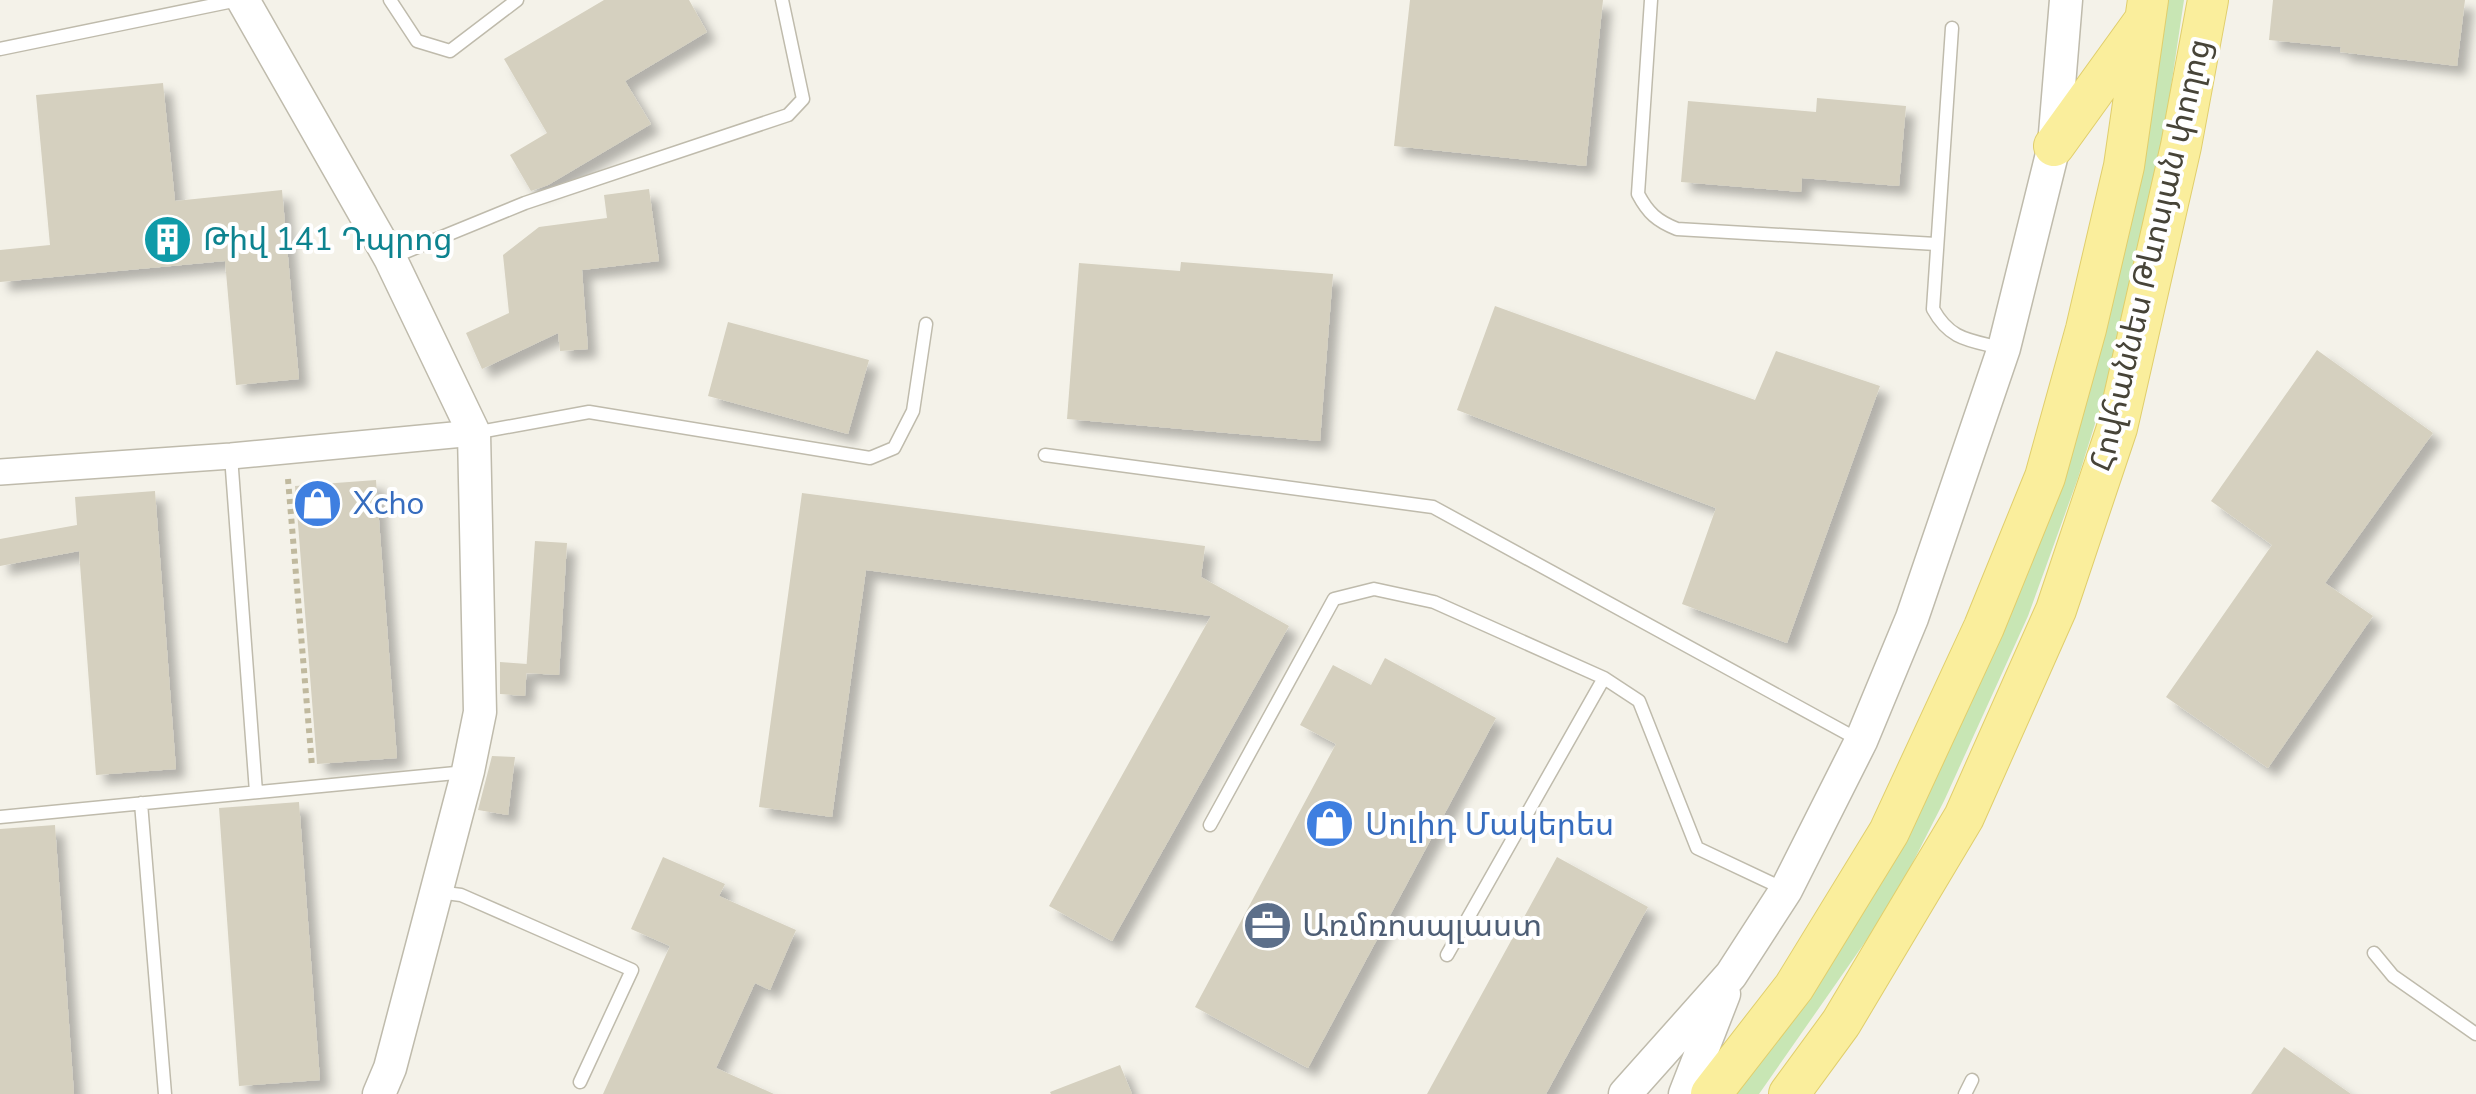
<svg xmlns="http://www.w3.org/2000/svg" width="2476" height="1094" font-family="'Nunito Sans','Noto Sans Armenian',sans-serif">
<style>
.green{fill:#c8e6b4}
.building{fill:#d5d0bf;filter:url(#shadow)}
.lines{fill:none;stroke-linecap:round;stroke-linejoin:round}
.service-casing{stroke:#bfbbac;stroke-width:15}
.minor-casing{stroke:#bfbbac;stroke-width:28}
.tertiary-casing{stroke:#bfbbac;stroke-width:35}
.primary-casing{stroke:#e0ce6c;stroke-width:42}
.path{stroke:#c0b99e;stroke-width:6;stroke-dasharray:5 5;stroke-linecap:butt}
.service{stroke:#fff;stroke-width:12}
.minor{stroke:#fff;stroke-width:25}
.tertiary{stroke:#fff;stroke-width:32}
.primary{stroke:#faee9c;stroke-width:40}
.labels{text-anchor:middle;stroke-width:8;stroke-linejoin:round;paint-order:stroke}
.culture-label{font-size:32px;fill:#0d838f;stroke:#fff;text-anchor:start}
.street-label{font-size:32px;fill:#474438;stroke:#fff}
.shop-label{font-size:32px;fill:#366cbe;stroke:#fff;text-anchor:start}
.service-label{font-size:32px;fill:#4e5e75;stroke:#fff;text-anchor:start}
</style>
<defs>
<filter id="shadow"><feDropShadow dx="9" dy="9" stdDeviation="5" flood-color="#0004"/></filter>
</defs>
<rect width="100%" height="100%" fill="#f4f2e9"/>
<!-- green -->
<path class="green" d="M2164,0H2184L2165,127L2110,376L2078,478L2028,616L1944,801L1910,868L1870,935L1759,1094H1735L1940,765Z"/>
<!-- building -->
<path class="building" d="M604,0H689L707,32L625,81L651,124L548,185L531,191L510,155L547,133L504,59Z
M1410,0H1603L1586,166L1394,146Z
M2273,0H2465L2457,66L2340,52L2341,47L2269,40Z
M163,83L175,201L282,190L299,379L236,385L225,261L0,282V250L50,245L36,95Z
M1817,98L1906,106L1899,186L1802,178L1801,192L1681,182L1688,101L1816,112Z
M649,189L659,261L582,270L588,349L560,351L558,333L482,369L466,333L509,313L503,255L539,227L607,218L604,195Z
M1181,262L1333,274L1320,441L1067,419L1079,263L1180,271Z
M1495,306L1755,400L1776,351L1880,386L1787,643L1682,604L1716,508L1457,410Z
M728,322L869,360L848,434L708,396Z
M2317,350L2433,433L2325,583L2373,616L2268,768L2166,697L2272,545L2211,501Z
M376,480L397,758L317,764L295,486Z
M155,491L176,769L96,775L79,551L0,566V539L77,525L75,497Z
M802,493L1205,546L1201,577L1289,626L1112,941L1049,906L1211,616L866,570L832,817L759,807Z
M535,541L567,543L559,675L526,673Z
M1385,658L1496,718L1308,1068L1195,1007L1336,744L1300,725L1333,665L1371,685Z
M500,662L527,664L525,696L500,694Z
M492,756L515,757L508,815L478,810Z
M299,802L320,1080L239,1086L219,808Z
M55,825L74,1094H0V829Z
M663,857L725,884L719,896L796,930L770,990L755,983L716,1068L774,1094H603L670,946L631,929Z
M1557,857L1648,907L1546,1094H1427Z
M2284,1047L2351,1094H2251Z
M1120,1065L1132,1094H1051L1050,1092Z"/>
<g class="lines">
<defs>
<path id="service" d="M390,0L417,41L450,51L517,0
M1651,0L1638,194C1648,213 1657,221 1677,229L1936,244
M1952,28L1933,309C1950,340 1969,340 2001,348
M0,49L238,0
M393,257L525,203L788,115L803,99L782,0
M474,433L589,412L870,458L894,448L913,411L926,324
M1045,455L1433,507L1859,740
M231,456L256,792
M141,803L165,1094
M0,817L466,772
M1210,825L1334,599L1374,589L1434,602L1604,678L1639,701L1697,848L1784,889
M438,892L461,895L632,970L580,1082
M2374,953L2393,976L2476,1034
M1447,955L1604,678
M1965,1094L1972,1080"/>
<path id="minor" d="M0,472L231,456L474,433"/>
<path id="tertiary" d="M243,0L390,258L474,433L480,712L468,771L390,1068L379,1094
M1625,1094L1731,975L1786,890L1861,741L1912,618L2004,348L2054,146L2066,0
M1685,1094L1724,994"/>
<path id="primary" d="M2054,146L2142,24
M1711,1094L1794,987L1889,832L1984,627L2045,477L2086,329L2124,166L2148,0
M1789,1094L1841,1023L1964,817L2056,610L2117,428L2181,146L2208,0"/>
</defs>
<!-- service casing -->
<use href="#service" class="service-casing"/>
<!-- minor casing -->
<use href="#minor" class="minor-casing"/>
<!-- tertiary casing -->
<use href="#tertiary" class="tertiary-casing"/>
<!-- primary casing -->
<use href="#primary" class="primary-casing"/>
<!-- path -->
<path class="path" d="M288,479L312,766"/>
<!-- service -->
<use href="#service" class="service"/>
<!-- minor -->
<use href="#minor" class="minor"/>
<!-- tertiary -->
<use href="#tertiary" class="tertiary"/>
<!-- primary -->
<use href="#primary" class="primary"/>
</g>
<!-- icons -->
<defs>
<symbol id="building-disc" viewBox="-11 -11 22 22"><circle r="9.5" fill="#0f9aa8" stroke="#fff"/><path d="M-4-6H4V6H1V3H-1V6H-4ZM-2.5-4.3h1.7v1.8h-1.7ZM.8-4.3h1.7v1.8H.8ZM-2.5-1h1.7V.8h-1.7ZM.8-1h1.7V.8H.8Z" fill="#fff"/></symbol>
<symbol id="shop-disc" viewBox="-11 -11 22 22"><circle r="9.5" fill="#3f7fe0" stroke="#fff"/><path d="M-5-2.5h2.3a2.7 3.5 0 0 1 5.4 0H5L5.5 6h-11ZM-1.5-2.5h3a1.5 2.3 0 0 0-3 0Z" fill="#fff"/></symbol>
<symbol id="office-disc" viewBox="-11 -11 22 22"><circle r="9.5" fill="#5c6f8a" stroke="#fff"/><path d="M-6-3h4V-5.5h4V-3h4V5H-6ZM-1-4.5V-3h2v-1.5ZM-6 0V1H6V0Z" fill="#fff"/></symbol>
</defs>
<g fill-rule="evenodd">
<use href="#building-disc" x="140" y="212" width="55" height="55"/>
<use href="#shop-disc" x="290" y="476" width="55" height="55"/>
<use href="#shop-disc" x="1302" y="796" width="55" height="55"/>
<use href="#office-disc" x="1240" y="898" width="55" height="55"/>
</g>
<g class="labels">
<!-- culture labels -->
<g class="culture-label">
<text x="203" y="250">Թիվ 141 Դպրոց</text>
</g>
<!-- street labels -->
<g class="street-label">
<text transform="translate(2150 255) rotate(-77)" y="11">Հովհաննես Թևոսյան փողոց</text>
</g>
<!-- shop labels -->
<g class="shop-label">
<text x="353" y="514">Xcho</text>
<text x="1365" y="835">Սոլիդ Մակերես</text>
</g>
<!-- service labels -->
<g class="service-label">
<text x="1302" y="936">Առմռոսպլաստ</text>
</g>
</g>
</svg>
